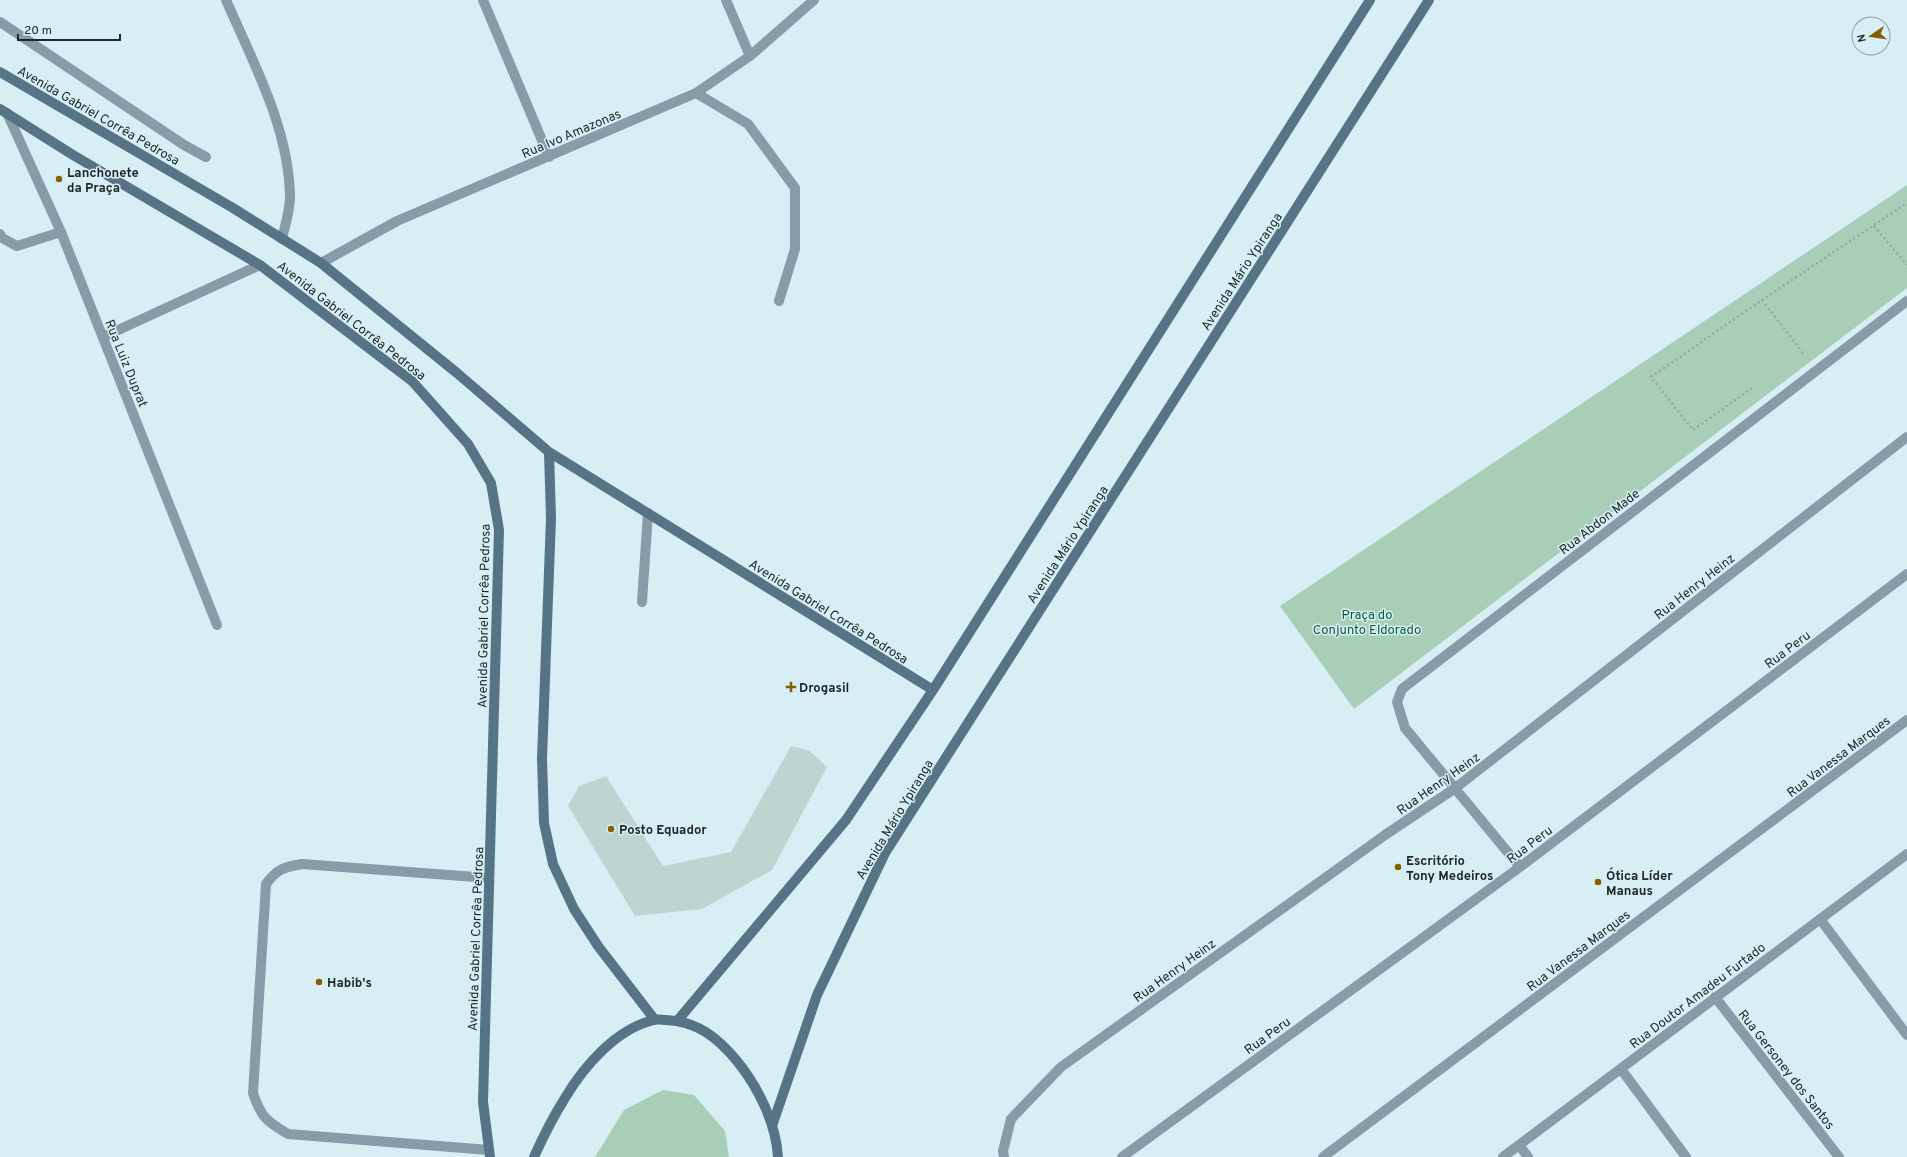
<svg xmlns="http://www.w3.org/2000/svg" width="1907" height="1157" font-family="Overpass,sans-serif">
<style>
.green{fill:#a9ceb8}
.building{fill:#bdd5d1}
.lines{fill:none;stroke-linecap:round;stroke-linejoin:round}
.path{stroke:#95a7ab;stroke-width:2.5;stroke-dasharray:2 3;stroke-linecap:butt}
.lane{stroke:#879ba8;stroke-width:10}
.street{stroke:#879ba8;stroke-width:10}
.secondary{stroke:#577487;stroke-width:10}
.poi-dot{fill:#885f00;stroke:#d7eff4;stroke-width:1.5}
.labels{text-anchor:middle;stroke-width:3;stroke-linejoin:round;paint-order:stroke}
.street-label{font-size:13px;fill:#1d2628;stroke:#d7eff4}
.poi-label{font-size:13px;font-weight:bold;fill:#1d2628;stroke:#d7eff4;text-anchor:start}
.park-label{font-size:13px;fill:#065c38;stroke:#d7eff4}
</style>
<rect width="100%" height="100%" fill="#d7eff4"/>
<!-- green -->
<path class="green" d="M1907,185V288L1354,709L1280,606Z
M663,1090L694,1095L725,1131L729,1157H595L624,1110Z"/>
<!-- building -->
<path class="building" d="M791,746L810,751L827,767L772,870L702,909L635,916L568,806L579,786L606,776L663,866L731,852Z"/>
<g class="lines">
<!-- path -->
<path class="path" d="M1874,226L1907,265
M1762,300L1803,353
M1752,388L1693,430L1651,377L1762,300L1907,203"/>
<!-- lane -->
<path class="lane" d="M0,22L184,145L206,157
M0,234L2,238L17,246L61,232
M642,602L648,513
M489,1150L288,1134C266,1121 261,1117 253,1093L266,884C277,869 284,867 302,864L489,878"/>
<!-- street -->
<path class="street" d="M226,0C253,62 289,128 290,197C290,210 285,226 282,239
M483,0L549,157
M726,0L750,56
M696,93L748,124L795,188V249L779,301
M7,113L61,232L217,625
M321,263L397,221L696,93L750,56L814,0
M103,337L260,265
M1520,867L1405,728L1397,702L1402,689L1907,301
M1820,919L1907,1035
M1715,997L1839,1157
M1621,1069L1686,1157
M1519,1145L1528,1157
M1004,1157L1003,1151L1011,1119L1061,1067L1385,835L1454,789L1907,437
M1122,1157L1520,867L1907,574
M1323,1157L1907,720
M1503,1157L1907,854"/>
<!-- secondary -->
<path class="secondary" d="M0,72L233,208L321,263L457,373L549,452L933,690
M0,109L73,155L260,265L412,381L468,444L491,483L499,530L483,1102L490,1157
M549,452L551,518L542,758L544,823L553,864L574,909L598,946L655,1020
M678,1020L846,820L933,690L1370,0
M772,1126L817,995L885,853L1429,0
M534,1157C543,1137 553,1117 565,1098C584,1066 616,1029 654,1020C658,1019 663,1020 666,1020C697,1021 718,1038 737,1061C758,1087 776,1123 778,1157"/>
</g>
<!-- markers -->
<g class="poi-dot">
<circle cx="59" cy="179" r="4"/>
<path d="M789 681h4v4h4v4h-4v4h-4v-4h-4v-4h4z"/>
<circle cx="611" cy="829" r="4"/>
<circle cx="1398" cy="867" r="4"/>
<circle cx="1598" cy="882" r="4"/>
<circle cx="319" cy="982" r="4"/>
</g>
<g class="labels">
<!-- street labels -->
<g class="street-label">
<text transform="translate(99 115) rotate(30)" y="5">Avenida Gabriel Corrêa Pedrosa</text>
<text transform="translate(571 133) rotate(-23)" y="5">Rua Ivo Amazonas</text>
<text transform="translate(1241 271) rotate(-57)" y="5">Avenida Mário Ypiranga</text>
<text transform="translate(352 320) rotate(38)" y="5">Avenida Gabriel Corrêa Pedrosa</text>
<text transform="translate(127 363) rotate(68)" y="5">Rua Luiz Duprat</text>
<text transform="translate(1599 521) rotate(-38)" y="5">Rua Abdon Made</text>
<text transform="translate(1067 544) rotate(-57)" y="5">Avenida Mário Ypiranga</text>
<text transform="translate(1694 586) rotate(-38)" y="5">Rua Henry Heinz</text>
<text transform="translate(829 611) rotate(32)" y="5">Avenida Gabriel Corrêa Pedrosa</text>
<text transform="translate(483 616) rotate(-89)" y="5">Avenida Gabriel Corrêa Pedrosa</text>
<text transform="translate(1787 649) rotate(-37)" y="5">Rua Peru</text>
<text transform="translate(1838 756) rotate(-37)" y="5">Rua Vanessa Marques</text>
<text transform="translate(1438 783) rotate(-35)" y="5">Rua Henry Heinz</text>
<text transform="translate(894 819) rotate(-59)" y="5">Avenida Mário Ypiranga</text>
<text transform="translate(1529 844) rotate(-37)" y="5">Rua Peru</text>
<text transform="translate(475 939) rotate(-88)" y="5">Avenida Gabriel Corrêa Pedrosa</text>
<text transform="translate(1578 950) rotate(-37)" y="5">Rua Vanessa Marques</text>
<text transform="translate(1174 970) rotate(-36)" y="5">Rua Henry Heinz</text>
<text transform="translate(1697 995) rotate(-37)" y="5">Rua Doutor Amadeu Furtado</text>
<text transform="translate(1267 1035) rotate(-36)" y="5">Rua Peru</text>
<text transform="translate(1787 1069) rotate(52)" y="5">Rua Gersoney dos Santos</text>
</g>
<!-- poi labels -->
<g class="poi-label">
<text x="67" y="177">Lanchonete<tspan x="67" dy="15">da Praça</tspan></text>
<text x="799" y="692">Drogasil</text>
<text x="619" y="834">Posto Equador</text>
<text x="1406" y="865">Escritório<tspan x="1406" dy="15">Tony Medeiros</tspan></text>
<text x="1606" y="880">Ótica Líder<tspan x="1606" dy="15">Manaus</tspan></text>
<text x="327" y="987">Habib's</text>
</g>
<!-- park labels -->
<g class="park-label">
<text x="1367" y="619">Praça do<tspan x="1367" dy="15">Conjunto Eldorado</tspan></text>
</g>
</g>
<!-- north arrow -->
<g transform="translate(1871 36) rotate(257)"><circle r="19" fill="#d7eff4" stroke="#8d9fa2"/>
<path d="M0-3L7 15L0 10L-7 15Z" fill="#885f00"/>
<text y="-6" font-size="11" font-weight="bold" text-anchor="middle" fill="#1d2628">N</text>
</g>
<!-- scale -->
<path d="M18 34v6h102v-6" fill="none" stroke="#1d2628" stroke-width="2"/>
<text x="24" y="34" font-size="12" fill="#1d2628" stroke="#d7eff4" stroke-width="3" paint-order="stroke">20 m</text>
</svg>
